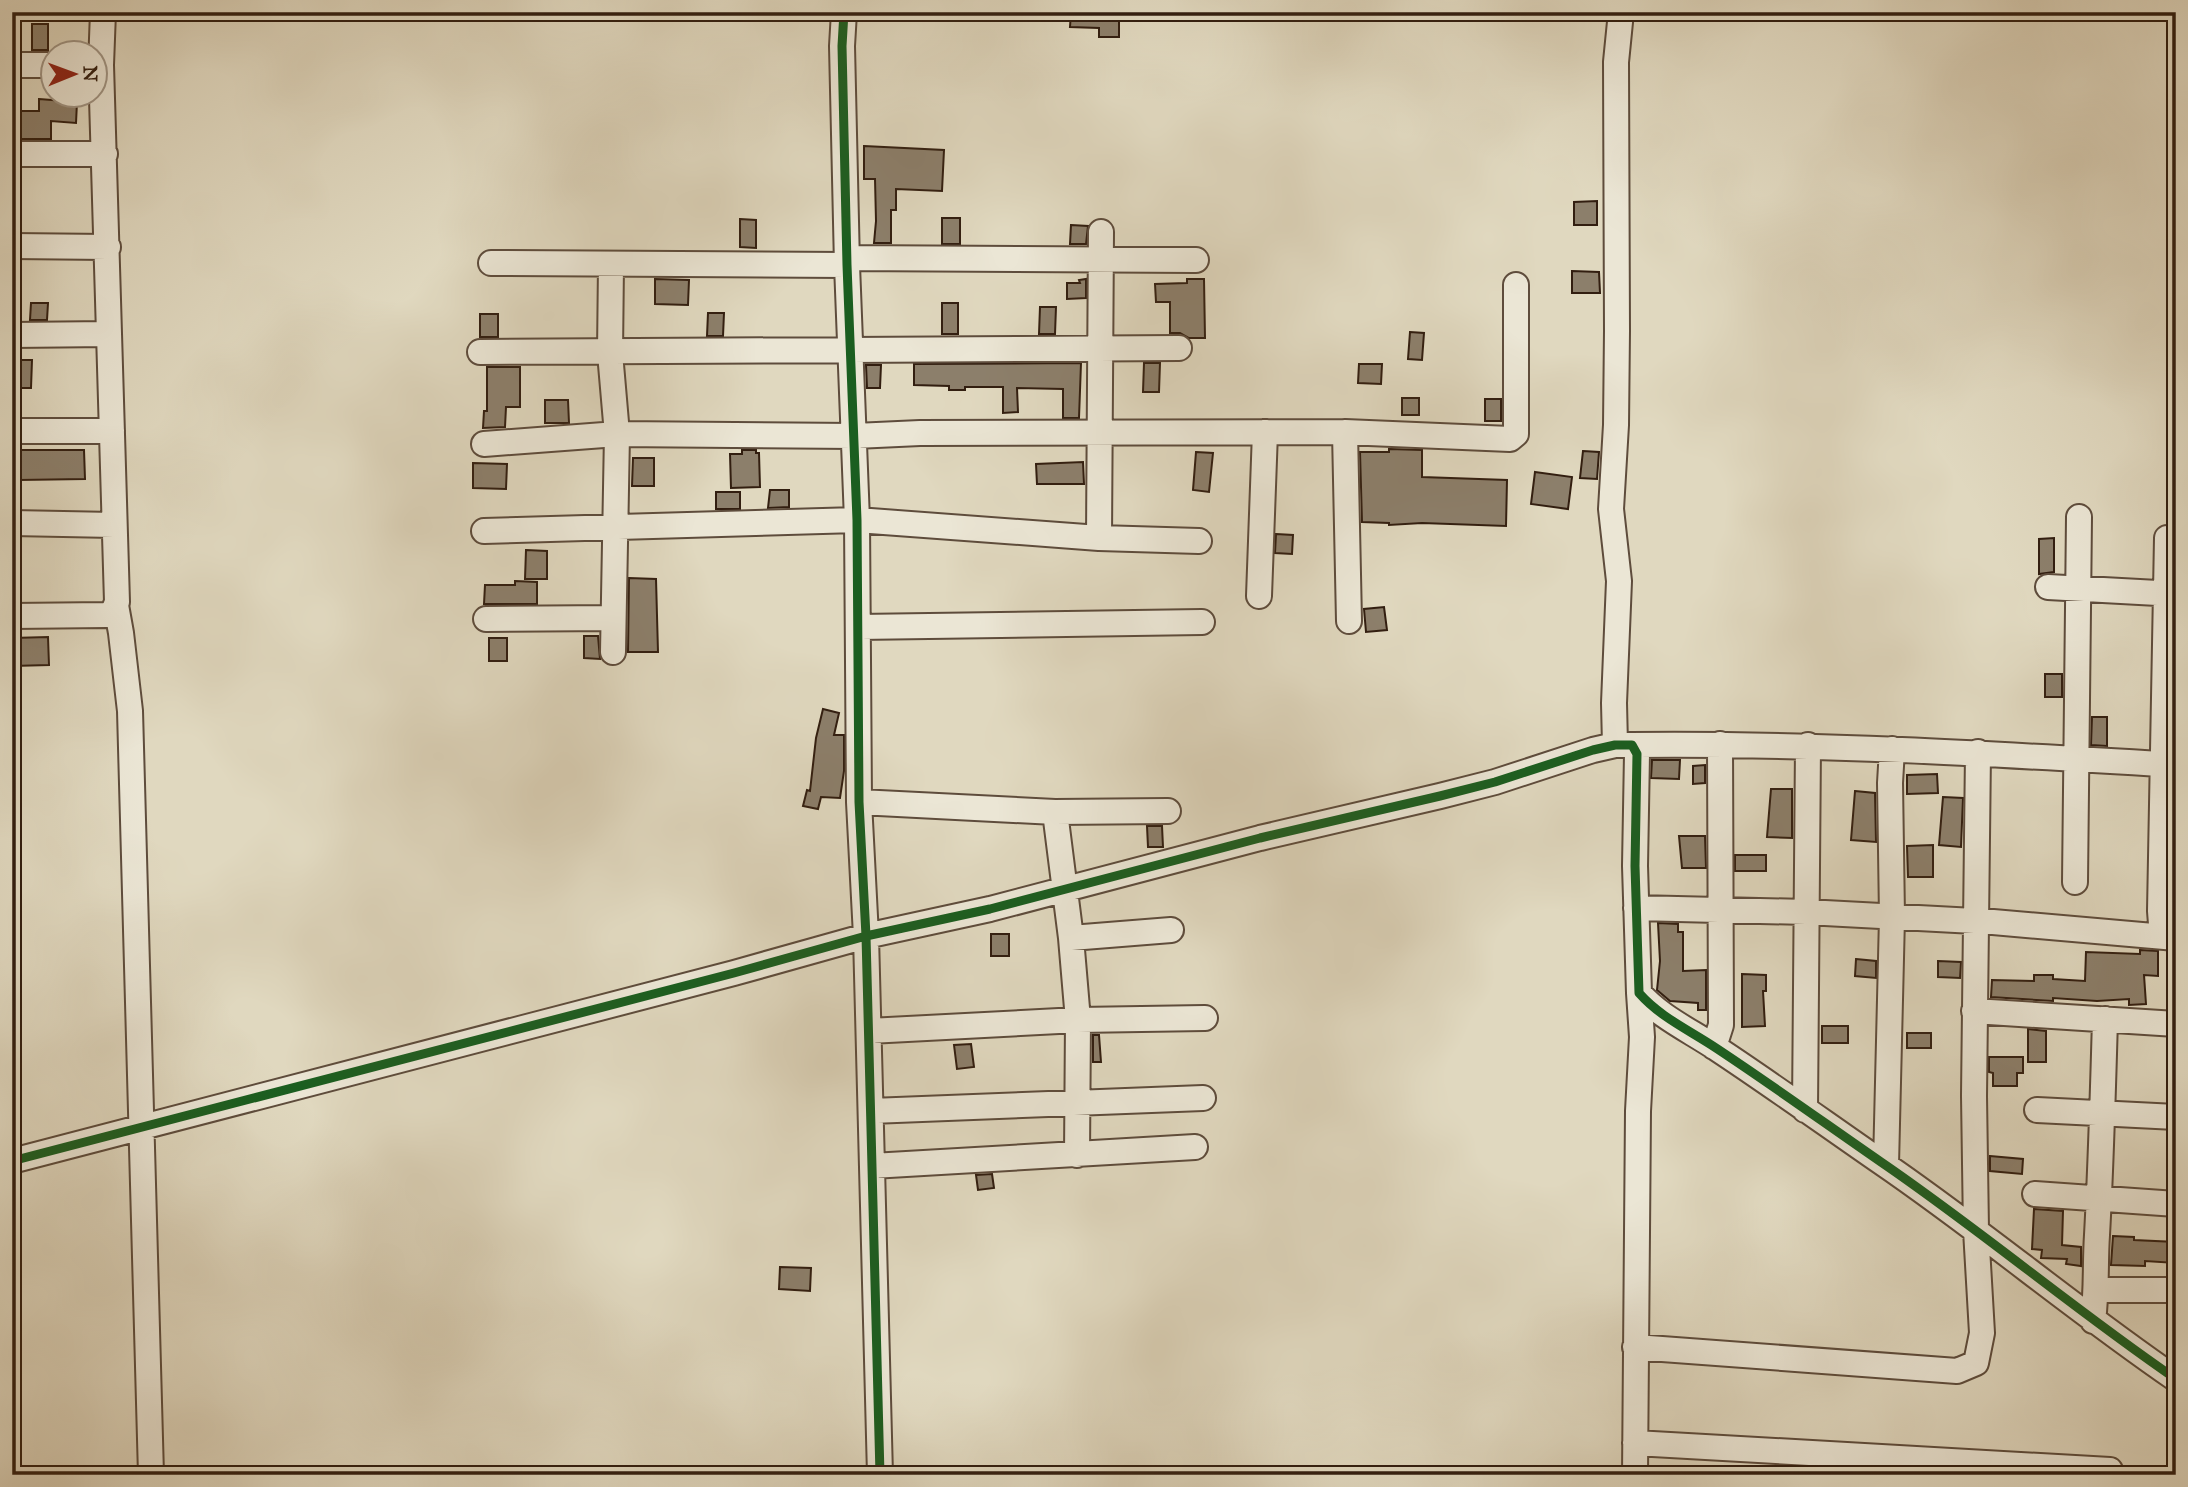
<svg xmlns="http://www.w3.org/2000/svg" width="2188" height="1487" font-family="'IM FELL Great Primer',serif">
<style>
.building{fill:#8c7f6b;stroke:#321e10;stroke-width:2}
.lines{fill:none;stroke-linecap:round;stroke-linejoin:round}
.minor-casing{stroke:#5e4c3c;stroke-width:28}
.minor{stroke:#ebe6d5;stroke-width:24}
.cycleway-casing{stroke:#ebe6d5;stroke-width:13}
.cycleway{stroke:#1b5e20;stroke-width:9}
</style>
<rect width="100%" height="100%" fill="#e0d8bf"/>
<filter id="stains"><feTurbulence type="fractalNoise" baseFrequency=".00286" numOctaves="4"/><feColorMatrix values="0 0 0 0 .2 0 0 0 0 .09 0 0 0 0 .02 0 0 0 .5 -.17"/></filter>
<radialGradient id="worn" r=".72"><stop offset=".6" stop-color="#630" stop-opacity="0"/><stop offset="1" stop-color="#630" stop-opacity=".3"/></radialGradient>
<!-- building -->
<path class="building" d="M1071,12H1119V37H1099V28L1070,27Z
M32,24H48V50H32Z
M39,99L77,102L76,123L51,121V139H20V111H39Z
M864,146L944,150L942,191L896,189V210H891V243H874L876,221L875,179H864Z
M1597,201V225H1574V202Z
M942,218H960V244H942Z
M740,219L756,220V248L740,247Z
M1071,225L1088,226L1086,244H1070Z
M1572,271L1599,272L1600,293H1572Z
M655,279L689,280L688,305L655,304Z
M1086,279V298L1067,299V283H1080L1079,280Z
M1187,279H1204L1205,338H1189L1180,333H1170V302H1156L1155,284L1187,283Z
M31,303H48L47,320H30Z
M942,303H958V334H942Z
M1040,307H1056L1055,334H1039Z
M708,313H724L723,336H707Z
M480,314H498V337H480Z
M1410,332L1424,333L1422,360L1408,359Z
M15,360H32L31,388H15Z
M1081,363L1079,418H1063V389L1017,388L1018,412L1003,413V387H965V390H949V386L914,385V364Z
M1144,363H1160L1159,392H1143Z
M1359,364H1382L1381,384L1358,383Z
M866,365H881L880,388H867Z
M487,367H520V407H506L505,427L483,428L484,411H487Z
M1402,398H1419V415H1402Z
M1485,399H1501V421H1485Z
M545,400H568L569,423H545Z
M1389,449L1422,450V477L1507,480L1506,526L1422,523L1389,525V523L1362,522L1360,452H1389Z
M18,450H84L85,479L19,480Z
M742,450H756V453H759L760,487L731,488L730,454H742Z
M1583,451L1599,452L1597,479L1580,478Z
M1196,452L1213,453L1209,492L1193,490Z
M633,458H654V486H632Z
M1083,462L1084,484H1037L1036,464Z
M473,463L507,464L506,489L473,488Z
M1535,472L1572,477L1568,509L1531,504Z
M770,490H789V507L768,508Z
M716,492H740V509H716Z
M1276,534L1293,535L1292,554L1275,553Z
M2054,538V572L2039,574V539Z
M526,550L547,551V579H525Z
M629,578L656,579L658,652H628Z
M515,581L537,582V604H484L485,585H515Z
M1384,607L1387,630L1366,632L1364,609Z
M584,636H598L600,659L584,658Z
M48,637L49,665L12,666V638Z
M489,638H507V661H489Z
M2045,674H2062V697H2045Z
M823,709L839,713L834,735H844V771L840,798L821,797L818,809L803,806L807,790L810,791L816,738Z
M2092,717H2107V746L2091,745Z
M1652,760H1680L1679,779L1651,778Z
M1705,765V783L1693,784V766Z
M1937,774L1938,793L1907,794V775Z
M1771,789H1792V838L1767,837Z
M1855,791L1875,793L1876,842L1851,840Z
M1943,797L1963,798L1961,847L1939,845Z
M1147,826H1162L1163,847H1148Z
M1679,836H1705L1706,868H1682Z
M1933,845V877H1908L1907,846Z
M1735,855H1766V871H1735Z
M1658,923L1678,924V932H1683V971L1706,970V1010H1698V1003L1670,1001L1657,990L1660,961Z
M991,934H1009V956H991Z
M2140,950L2158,951V976L2144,975L2146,1004L2129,1005V999L2097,1001L2053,998V1001L1991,997L1992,980L2034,981V975H2053V979L2085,981L2086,952L2140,954Z
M1856,959L1876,961V978L1855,976Z
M1938,961L1961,962L1960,978L1938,977Z
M1742,974L1766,975V991H1763L1765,1026L1742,1027Z
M1822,1026H1848V1043H1822Z
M2028,1029L2046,1031V1062H2028Z
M1907,1033H1931V1048H1907Z
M1093,1035H1099L1101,1062H1093Z
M971,1044L974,1067L957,1069L954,1045Z
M1989,1057H2023V1073H2017V1086H1993V1073L1989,1072Z
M1990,1156L2023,1159L2022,1174L1990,1171Z
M992,1174L994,1188L978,1190L976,1175Z
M2034,1209L2063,1211L2062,1245L2081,1247V1266L2066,1264L2067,1259L2041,1258L2042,1250L2032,1249Z
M2113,1236L2134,1237V1240L2176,1242V1263L2145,1261V1266L2111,1265Z
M780,1267L811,1268L810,1291L779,1289Z"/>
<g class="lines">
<defs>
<path id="minor" d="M844,12L842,46L847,265L857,520L859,802L866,936L880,1475
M12,65H52
M12,154H105
M12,246L108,247
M847,258L1196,260
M491,263L847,265
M611,264L610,353L617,434L613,652
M12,335L109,334
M480,352L1179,348
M12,431H112
M1345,432L1349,621
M484,444L617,434L855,436L920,433L1345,432L1510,439L1516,434V285
M12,523L114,525
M484,531L857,520L1099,538L1199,541
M1099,538L1101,232
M2048,587L2176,594
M1259,596L1265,432
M116,605L121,633L130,711L151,1475
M12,616L106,615L113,612L117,602L101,65L103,12
M486,619L613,618
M858,627L1202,622
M1615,745L1614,703L1619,581L1611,509L1616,425L1617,331L1616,62L1621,12
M1632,745C1814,743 1994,754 2176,765
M859,802L1055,812L1168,811
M1055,812L1071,938L1078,1020L1077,1155
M2075,882L2079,517
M1636,908L1806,912L1993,922L2176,938
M2162,937L2160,911L2167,538
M1071,938L1171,930
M1974,1011L2176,1024
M869,1031L1078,1020L1205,1018
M1714,1047L1721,1025L1720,744
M1805,1110L1808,745
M2037,1110L2176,1117
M871,1111L1203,1098
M12,1161L734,973L866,936L990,909L1260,838L1440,796L1495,782L1593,750L1615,745H1632L1637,754L1635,866L1639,993C1660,1017 1689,1030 1716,1048C1772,1085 1826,1124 1881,1162C1982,1231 2075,1310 2176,1379
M1886,1165L1892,917L1890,783L1892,749
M872,1166L1195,1147
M2035,1194L2176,1204
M2097,1290H2176
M2093,1321C2097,1290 2095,1265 2097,1235C2101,1163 2103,1091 2105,1019
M1635,1347L1957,1371L1976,1363L1982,1333L1976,1230L1974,1096L1978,752
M1635,1443L2110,1470
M1635,1475L1638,1111L1642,1037L1639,993"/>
</defs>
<!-- minor casing -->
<use href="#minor" class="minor-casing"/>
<!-- minor -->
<use href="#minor" class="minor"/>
<defs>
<path id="cycleway" d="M844,12L842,46L847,265L857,520L859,802L866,936L880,1475
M12,1161L734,973L866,936L990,909L1260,838L1440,796L1495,782L1593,750L1615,745H1632L1637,754L1635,866L1639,993C1660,1017 1689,1030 1716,1048C1772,1085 1826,1124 1881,1162C1982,1231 2075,1310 2176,1379"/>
</defs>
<!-- cycleway casing -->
<use href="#cycleway" class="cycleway-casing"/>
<!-- cycleway -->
<use href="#cycleway" class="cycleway"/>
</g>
<!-- margin -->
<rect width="2188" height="1487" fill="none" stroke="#e0d8bf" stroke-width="42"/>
<rect x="14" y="14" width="2160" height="1459" fill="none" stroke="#321e10" stroke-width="3.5"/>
<rect x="21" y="21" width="2146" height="1445" fill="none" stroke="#321e10" stroke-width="2"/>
<!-- north arrow -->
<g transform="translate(74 74) rotate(89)"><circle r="33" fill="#ebe6d5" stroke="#a19686" stroke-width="2"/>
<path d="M0-5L12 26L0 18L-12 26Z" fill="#8f2418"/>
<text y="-10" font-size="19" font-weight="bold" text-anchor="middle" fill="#321e10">N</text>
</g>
<rect width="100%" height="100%" filter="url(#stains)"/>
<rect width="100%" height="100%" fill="url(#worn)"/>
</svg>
